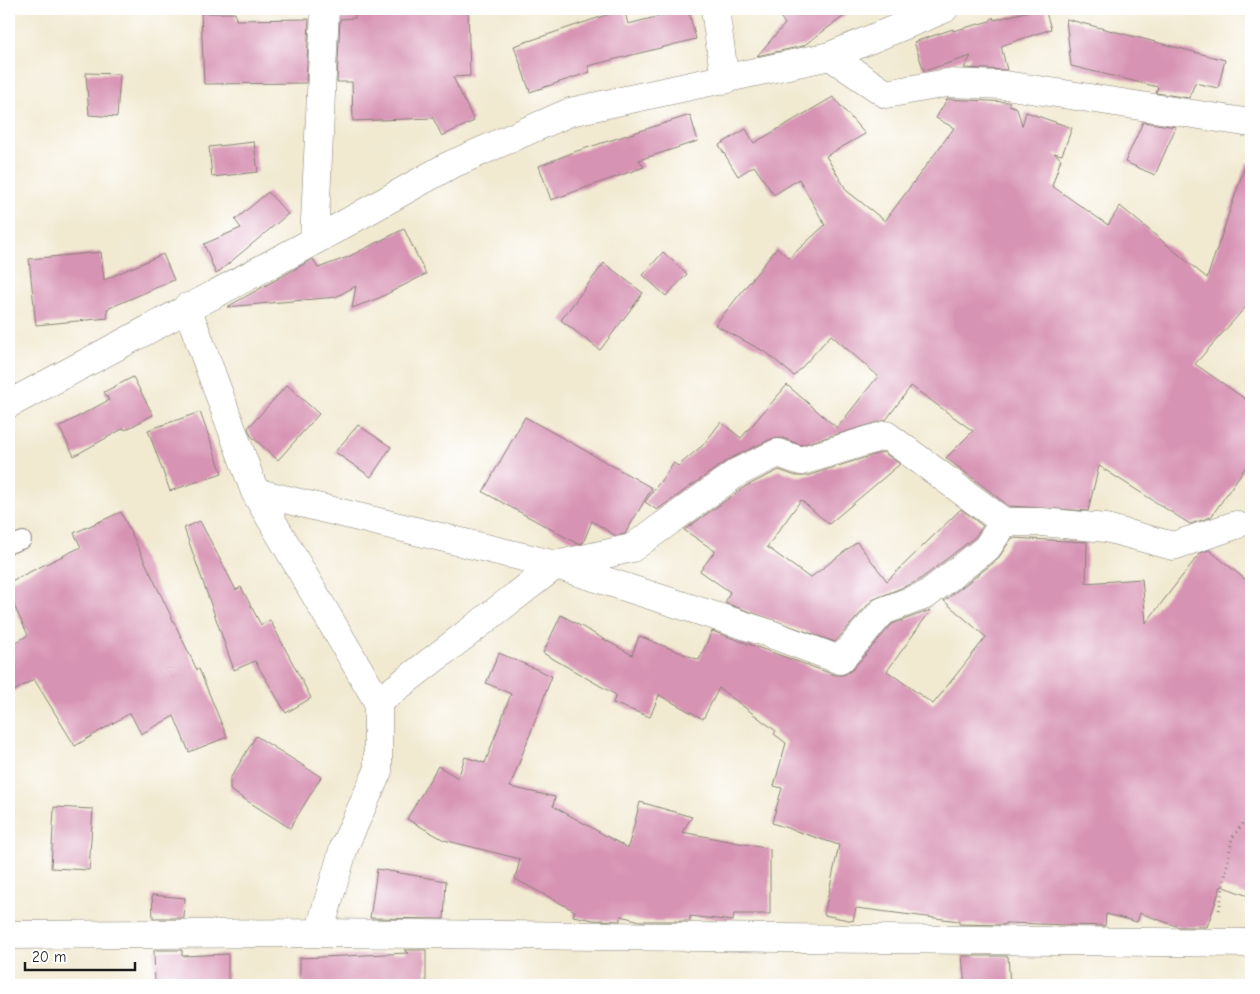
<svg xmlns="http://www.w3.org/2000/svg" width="1260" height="994" font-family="'Comic Neue',sans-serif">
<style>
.building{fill:#d793b3}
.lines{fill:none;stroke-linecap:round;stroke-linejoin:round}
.service-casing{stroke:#868276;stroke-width:18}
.minor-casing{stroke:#868276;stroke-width:29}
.path{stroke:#868276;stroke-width:3;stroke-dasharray:1 4;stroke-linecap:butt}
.service{stroke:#fff;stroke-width:16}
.minor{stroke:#fff;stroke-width:28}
</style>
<rect width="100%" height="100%" fill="#fff"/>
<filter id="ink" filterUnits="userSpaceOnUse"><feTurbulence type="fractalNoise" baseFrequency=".02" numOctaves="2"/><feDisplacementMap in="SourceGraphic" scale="10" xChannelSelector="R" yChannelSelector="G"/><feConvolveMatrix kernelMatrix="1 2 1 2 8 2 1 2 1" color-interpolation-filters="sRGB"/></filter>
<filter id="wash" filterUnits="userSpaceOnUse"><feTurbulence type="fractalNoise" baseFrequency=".0096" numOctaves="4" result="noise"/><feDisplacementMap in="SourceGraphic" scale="20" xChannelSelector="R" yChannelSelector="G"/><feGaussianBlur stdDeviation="1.12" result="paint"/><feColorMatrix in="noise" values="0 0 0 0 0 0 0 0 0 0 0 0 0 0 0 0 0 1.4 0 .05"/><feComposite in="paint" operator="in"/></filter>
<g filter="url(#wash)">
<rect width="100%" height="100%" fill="#f1e9d0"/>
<g id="blocks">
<!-- building -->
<path class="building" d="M354,9H468L470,76L453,77L474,121L442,136L433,118L353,121L352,82H337L340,19L355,18Z
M624,9L628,24L688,9L696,39L588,66L590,72L530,92L514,46Z
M775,9H854L803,46L757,56L785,24Z
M1037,9H1045L1051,29L1001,46L1007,70L964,68L971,56L924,71L914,42L953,29V31L990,21L993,17L994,20Z
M201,13H235L236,20L309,19L306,83L204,84Z
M1066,19L1225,60L1218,88L1195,83L1189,98L1156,93L1158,87L1071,66Z
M86,73L120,74L117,117L89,115Z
M833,97L865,134L826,156L847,191L885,221L954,128L936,118L947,99L1010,102L1009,105L1017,108L1022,126L1026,112L1072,128L1062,155L1054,153L1061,159L1052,186L1108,225L1120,206L1207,278L1246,163L1251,164V301L1195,364L1251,403V459L1211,517L1190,524L1099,466L1088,511L1009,506L946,458L973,431L911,386L886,420L801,445L783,438L771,439L729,459L657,510L645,502L674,463L678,466L703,445L721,422L741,438L787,385L837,428L878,376L831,335L794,376L767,353L715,325L777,248L789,258L825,225L799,179L774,195L754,166L738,176L719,145L746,129L754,143Z
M690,115L698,141L639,160L644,167L551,200L539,166L577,151Z
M1143,122L1176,127L1155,175L1125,162Z
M254,142L258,172L212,177L209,147Z
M268,192L288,214L216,274L204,244L241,228L235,220Z
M404,229L426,274L379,298L352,308L356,286L336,297L227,307L313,259L318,268L348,257Z
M101,252L104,280L163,254L174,280L107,309L108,318L36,325L29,259Z
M663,252L687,274L666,296L643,275Z
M604,263L643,293L600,350L561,320Z
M133,377L153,415L125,430L124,428L74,456L59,427L109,400L104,392Z
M287,385L319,414L278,460L251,436L248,428Z
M200,412L222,473L170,491L148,430Z
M525,417L652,488L625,534L616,536L592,521L583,543L578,544L483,492Z
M358,425L391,447L371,477L335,452Z
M883,452L900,464L829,524L801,500L767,547L810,578L857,542L887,581L961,509L983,526L975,537L918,581L872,600L835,642L725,603L730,592L700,571L715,551L684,530L746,486L779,470L796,476H806Z
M121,512L197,670L199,669L227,737L189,752L174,716L141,734L130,713L75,746L34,679L9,694V647L28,635L9,595V582L81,547L74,533Z
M200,521L236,590L241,587L261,625L270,620L311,698L286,713L255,661L234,670L184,528Z
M1012,538L1087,542L1086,583L1142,579L1146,623L1200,553L1209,550L1251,584V897L1221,886L1207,927H1179L1140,913L1137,922L1106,914L1105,926L1005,923V925L959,924V921L856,908L853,921L824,915L839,845L772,823L782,788L774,786L786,743L774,734L776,731L719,688L703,719L659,695L650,717L613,703L616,695L543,653L561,615L632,655L639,636L699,660L712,631L835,675H843L852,670L892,624L931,610L887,671L933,704L986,637L944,601L997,560Z
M499,653L552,676L510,787L555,797L553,806L628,848L640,802L692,817L682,832L770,849V914H734L733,921L690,916V921H640L621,916L620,921L593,920L573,916L575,911L515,879L520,859L444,840L407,819L438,766L458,778L465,757L485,763L511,694L486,683Z
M256,736L321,777L290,828L230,790V779Z
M54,807L93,809L89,870L51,868Z
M377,869L446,881L444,919L370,918Z
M152,895L185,898L184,918H153Z
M154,950H182V956L228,954V985H155Z
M404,950H426V984L354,982V985H304L303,980H300V958L408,953Z
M962,956H1008L1010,985H965Z"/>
</g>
</g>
<g filter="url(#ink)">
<use href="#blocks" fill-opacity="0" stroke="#868276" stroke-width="1"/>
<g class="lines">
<defs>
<path id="service" d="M9,545L23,540"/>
<path id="minor" d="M715,9L725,80
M830,56L886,94L947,83L1005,85L1251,123
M314,241L325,9
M187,307L255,492L378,702V771L344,847L319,933
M9,404L314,241L448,166L570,112L830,56L944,9
M255,492L556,565L768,633L840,660L883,611L926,595L987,548L1004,522H1041L1106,528L1173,546L1236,525
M378,702L556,565L632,548L738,472L778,453L801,461L886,435L1004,522
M9,935L319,933L1251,943"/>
</defs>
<!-- service casing -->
<use href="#service" class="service-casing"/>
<!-- minor casing -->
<use href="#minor" class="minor-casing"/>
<!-- path -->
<path class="path" d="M1219,910L1232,838L1251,813"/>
<!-- service -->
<use href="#service" class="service"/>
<!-- minor -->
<use href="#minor" class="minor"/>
</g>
</g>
<!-- margin -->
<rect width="1260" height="994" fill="none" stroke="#fff" stroke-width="30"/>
<!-- scale -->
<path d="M25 962v8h110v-8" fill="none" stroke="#1c1c1c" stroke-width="2.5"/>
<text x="32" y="962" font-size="15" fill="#1c1c1c" stroke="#ffffff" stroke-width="4" paint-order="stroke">20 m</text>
</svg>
